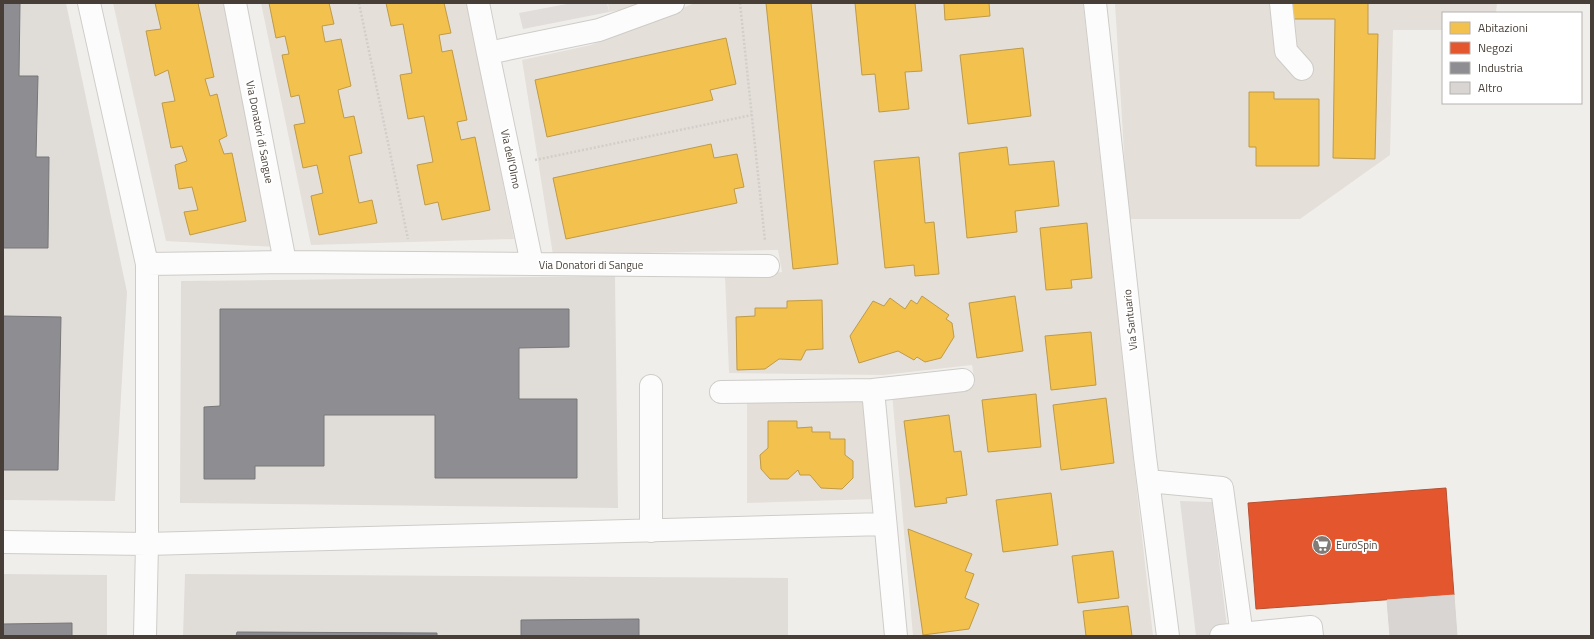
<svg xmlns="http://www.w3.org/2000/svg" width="1594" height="639" font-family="'Titillium Web',sans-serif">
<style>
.residential{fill:#e4dfd8}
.industrial{fill:#e0ddd9}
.parking{fill:#e0dddb}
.homes{fill:#f2c14e;stroke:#bf9a47}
.shops{fill:#e4572e;stroke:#b55031}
.industry{fill:#8d8d92;stroke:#787677}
.building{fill:#d9d5d2;stroke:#d8d5d1}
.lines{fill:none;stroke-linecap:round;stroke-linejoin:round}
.minor-casing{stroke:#ceccc8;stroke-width:24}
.path{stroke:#d1cecb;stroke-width:2.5;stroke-dasharray:2 2;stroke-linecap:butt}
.minor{stroke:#fdfcfc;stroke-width:22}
.labels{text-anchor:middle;stroke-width:4;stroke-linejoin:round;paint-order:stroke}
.street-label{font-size:11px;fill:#473f37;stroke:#fff}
.poi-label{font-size:11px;fill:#473f37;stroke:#fff;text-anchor:start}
</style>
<rect width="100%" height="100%" fill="#f0eeeb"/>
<!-- residential -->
<path class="residential" d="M113,3H223L276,247L166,241Z
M261,3H468L514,239L311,245Z
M608,3H645L638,7L609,12Z
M695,3H1083L1153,636H913L892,393L975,384L972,365L883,375L729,373L725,277L782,272L778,250L553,255L522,60L591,45Z
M1115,3H1497L1496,13H1443V30H1393L1390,155L1300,219H1128Z
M863,400L875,499L747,503V401Z"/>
<!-- industrial -->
<path class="industrial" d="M3,3H66L127,292L115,501L3,500Z
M615,276L618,508L180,503L181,281Z
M3,574L107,575V636H3Z
M185,574L788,578V636H183Z"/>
<!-- parking -->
<path class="parking" d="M572,3H607L609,12L523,29L519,13Z
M1180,501L1212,502L1228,636H1196Z"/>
<!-- homes -->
<path class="homes" d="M155,3H198L214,77L205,79L210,96L217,94L227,136L219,140L224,154L232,153L246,221L190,235L184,212L198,210L192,187L179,189L175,165L187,161L182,146L171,148L162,103L175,101L168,70L155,76L146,31L161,29Z
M269,3H329L334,24L322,26L325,42L341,39L351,86L338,90L344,118L354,116L362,153L349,156L359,203L372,200L377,223L319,235L311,196L323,193L317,165L303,168L294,125L305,123L299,95L291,97L282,55L289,54L285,36L276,38Z
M386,3H444L451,33L439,35L442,52L452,50L467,120L457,122L461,140L475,137L490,210L442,220L438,202L425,205L417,165L433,162L424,116L408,119L400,75L412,73L403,24L391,26Z
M766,3H811L838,264L793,269Z
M855,3H915L922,71L905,72L909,109L879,112L875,74L862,75Z
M944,3H989L990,16L945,20Z
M1290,3H1368V34H1378L1375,159L1333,158L1335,19H1290Z
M726,38L736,84L710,90L713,100L547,137L535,80Z
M1023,48L1031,116L968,124L960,55Z
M1249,92H1274V99H1319V166H1256V147H1249Z
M711,144L714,158L737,154L744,187L734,189L737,203L566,239L553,178Z
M1007,147L1009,165L1054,161L1059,206L1015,211L1017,232L967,238L959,153Z
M919,157L925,223L934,222L939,274L915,276L914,265L885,268L874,161Z
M1087,223L1092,278L1071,280L1072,288L1046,290L1040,228Z
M922,296L949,315L946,319L952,323L954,337L941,358L925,362L917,357L914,360L898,351L859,363L850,336L873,301L884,306L890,298L905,309L911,300L917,304Z
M1015,296L1023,351L977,358L969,303Z
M822,300L823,349L806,350L801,360L779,359L765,369L737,370L736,317L755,316V308H787V301Z
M1091,332L1096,385L1051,390L1045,336Z
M1036,394L1041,447L988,452L982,400Z
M1106,398L1114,463L1061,470L1053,405Z
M949,415L954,452L961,451L967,495L946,498L947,503L915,507L904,421Z
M768,421H797V428L812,427V432H830V439H845V455L853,461V478L842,489L821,488L810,475H800L798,470L788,479H770L761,469L760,455L768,448Z
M1051,493L1058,545L1003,552L996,500Z
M908,529L972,554L965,571L974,574L965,598L979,604L969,629L923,635Z
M1113,551L1119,598L1078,603L1072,556Z
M1128,606L1132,636H1086L1083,611Z"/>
<!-- shops -->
<path class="shops" d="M1446,488L1454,595L1256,609L1248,503Z"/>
<!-- industry -->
<path class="industry" d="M3,3H20L19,76H38L36,157H49L48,248H3Z
M220,309H569V347L519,348V399H577V478H435V415H324V466H255V479H204V407L220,406Z
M3,316L61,317L58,470H3Z
M639,619V636H521V620Z
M72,623V636H3V624Z
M237,632L437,633V636H236Z"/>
<!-- building -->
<path class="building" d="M1454,595L1457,636H1390L1387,600Z"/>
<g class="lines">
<defs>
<path id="minor" d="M89,3L147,264V544L145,636
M478,3L488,53L599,30L673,3
M1095,3L1145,457L1168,636
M1281,3L1286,51L1302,69
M488,53L532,264
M285,262L768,266
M147,264L285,262L235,3
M873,390L963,380
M721,392L873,390L896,636
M1148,481L1222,488L1242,636
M651,531V386
M3,542L147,544L885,524
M1221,636L1311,627L1312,636"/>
</defs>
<!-- minor casing -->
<use href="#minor" class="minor-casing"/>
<!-- path -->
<path class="path" d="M359,3L408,239
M740,3L765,241
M535,160L752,115"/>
<!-- minor -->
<use href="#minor" class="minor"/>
</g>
<!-- icons -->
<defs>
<symbol id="supermarket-disc" viewBox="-11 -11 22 22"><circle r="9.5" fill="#827c76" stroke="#fff"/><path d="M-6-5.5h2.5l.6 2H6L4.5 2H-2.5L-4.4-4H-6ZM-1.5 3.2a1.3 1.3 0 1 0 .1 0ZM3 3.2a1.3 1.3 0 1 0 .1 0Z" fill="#fff"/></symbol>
</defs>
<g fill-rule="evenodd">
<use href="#supermarket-disc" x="1311" y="534" width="22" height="22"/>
</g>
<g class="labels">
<!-- street labels -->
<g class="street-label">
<text transform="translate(260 132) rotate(79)" y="4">Via Donatori di Sangue</text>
<text transform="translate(511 159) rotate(78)" y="4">Via dell'Olmo</text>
<text x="591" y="269">Via Donatori di Sangue</text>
<text transform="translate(1130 320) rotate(-96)" y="4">Via Santuario</text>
</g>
<!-- poi labels -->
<g class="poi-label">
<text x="1336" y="549">EuroSpin</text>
</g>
</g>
<!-- border -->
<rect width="1594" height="639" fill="none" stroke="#473f37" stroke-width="8"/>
<!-- legend -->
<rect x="1442" y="12" width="140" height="92" fill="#ffffff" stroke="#b5b2af"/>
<rect x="1450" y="22" width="20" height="12" fill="#f2c14e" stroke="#b5b2af"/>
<text x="1478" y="32" font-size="12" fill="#473f37">Abitazioni</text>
<rect x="1450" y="42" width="20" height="12" fill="#e4572e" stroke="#b5b2af"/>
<text x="1478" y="52" font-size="12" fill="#473f37">Negozi</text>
<rect x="1450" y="62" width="20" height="12" fill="#8d8d92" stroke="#b5b2af"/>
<text x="1478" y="72" font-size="12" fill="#473f37">Industria</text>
<rect x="1450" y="82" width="20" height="12" fill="#d9d5d2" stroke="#b5b2af"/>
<text x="1478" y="92" font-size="12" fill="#473f37">Altro</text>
</svg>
